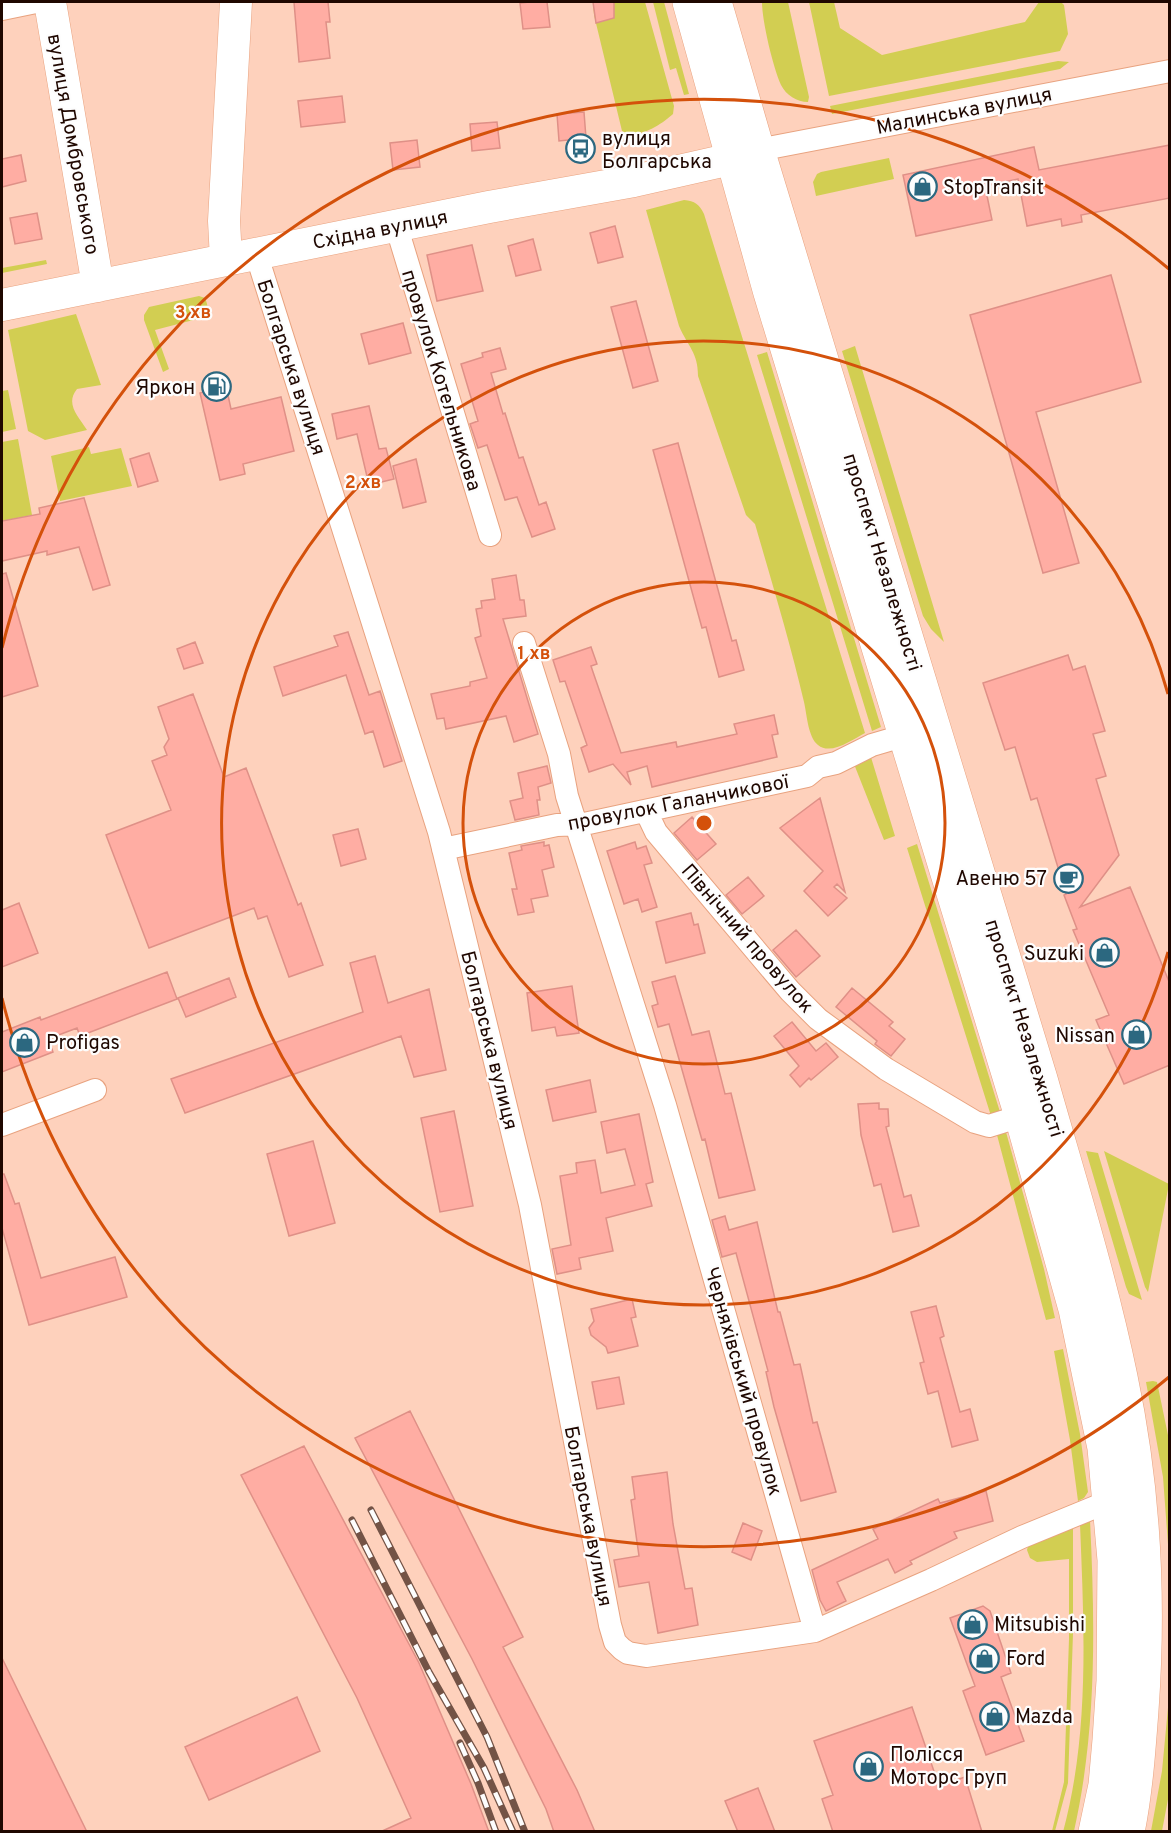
<svg xmlns="http://www.w3.org/2000/svg" width="1171" height="1833" font-family="Overpass,sans-serif">
<style>
.green{fill:#d2ce52}
.building{fill:#ffada3;stroke:#df9087;stroke-width:1.5}
.lines{fill:none;stroke-linecap:round;stroke-linejoin:round}
.street-casing{stroke:#e8a27f;stroke-width:24}
.secondary-casing{stroke:#e8a27f;stroke-width:33}
.primary-casing{stroke:#e8a27f;stroke-width:34}
.street{stroke:#fff;stroke-width:22}
.secondary{stroke:#fff;stroke-width:32}
.primary{stroke:#fff;stroke-width:33}
.rail-casing{stroke:#735346;stroke-width:7}
.rail{stroke:#fdfdfd;stroke-width:4.5;stroke-dasharray:14;stroke-linecap:butt}
.ring{fill:none;stroke:#d4510b;stroke-width:3}
.labels{text-anchor:middle;stroke-width:4.5;stroke-linejoin:round;paint-order:stroke}
.street-label{font-size:20px;fill:#1f0700;stroke:#fdfdfd}
.poi-label{font-size:20px;fill:#1f0700;stroke:#fdfdfd;text-anchor:start}
.centre{fill:#d4510b;stroke:#fdfdfd;stroke-width:3}
.ring-label{font-size:18px;text-anchor:middle;font-weight:bold;fill:#d4510b;stroke:#fdfdfd;stroke-width:4.5;stroke-linejoin:round;paint-order:stroke}
</style>
<rect width="100%" height="100%" fill="#fed1bc"/>
<!-- green -->
<path class="green" d="M593,2H645L674,106L673,114C662,124 637,141 622,131L594,15Z
M653,2H664L689,94L684,95L676,68L670,70Z
M762,2H788L809,97L808,102C797,102 786,95 781,85C773,67 762,21 762,2Z
M809,2H834L840,28L882,55L1025,22L1039,2H1061L1064,5L1068,34L1060,51L829,96Z
M1058,61L1069,62L1060,69L832,114L830,106Z
M889,158L894,179L816,196L813,182L817,174L821,172Z
M684,200C695,201 699,204 704,214L865,733C853,739 831,756 818,745C808,737 807,715 804,702C790,642 772,583 755,524L746,515L698,376C698,352 688,347 679,326L646,210Z
M46,260L47,264L2,273V268Z
M199,296L205,298C208,305 209,311 205,317L155,330L169,369L163,372L144,320V315L149,307Z
M76,314L101,385L77,389C65,404 78,416 87,430L45,440L28,431L8,330Z
M855,346L944,642L931,629L923,616L842,351Z
M767,352L881,727L872,731L757,355Z
M8,390L16,429L2,432V391Z
M18,439L32,515L3,521L2,442Z
M89,447L91,454L121,448L132,486L60,501L51,456Z
M870,754L895,836L884,840L854,764Z
M917,844L1000,1112L991,1116L907,848Z
M1006,1132L1044,1269L1055,1318L1046,1320L997,1135Z
M1086,1151L1098,1153L1142,1300L1129,1294L1126,1287Z
M1104,1151L1169,1184L1148,1292L1145,1287Z
M1063,1349L1080,1434L1088,1492L1084,1498L1078,1501L1070,1440L1054,1351Z
M1153,1381L1157,1382L1169,1440V1558L1163,1477L1146,1382Z
M1090,1520C1095,1624 1097,1729 1074,1831L1063,1832C1090,1732 1084,1626 1080,1524Z
M1073,1527V1633L1068,1783L1055,1831H1052L1064,1782L1069,1639V1559L1037,1562L1030,1558L1027,1550L1028,1546Z
M1169,1697V1794L1162,1831H1151L1162,1771Z"/>
<!-- building -->
<path class="building" d="M294,2H328L330,22H326L330,58L299,62Z
M530,2H547L550,27L523,29L520,3Z
M593,2H614V18L596,23Z
M342,96L345,122L301,127L298,101Z
M584,112L586,138L559,141L557,114Z
M497,122L500,148L472,151L470,124Z
M417,140L420,167L393,170L390,143Z
M1170,145V198L1081,215L1082,222L1062,226L1061,219L1027,226L1018,179L985,186L992,220L916,236L903,175L1034,147L1039,170Z
M21,155L26,181L2,187V159Z
M37,213L42,239L15,244L10,218Z
M615,226L623,257L598,263L590,233Z
M533,239L541,270L516,276L508,246Z
M472,245L483,291L437,301L427,255Z
M1111,275L1141,382L1036,412L1079,563L1043,573L970,315Z
M636,301L658,381L633,388L611,307Z
M403,323L411,353L369,364L361,334Z
M500,348L506,369L491,373L503,414L505,413L519,458L523,457L539,505L546,502L555,529L532,537L517,497L505,500L487,445L478,448L470,424L478,421L461,364L483,357L482,353Z
M226,386L231,409L281,397L294,451L243,464L245,474L220,480L200,393Z
M369,406L379,449L386,448L394,479L369,485L357,434L337,439L332,414Z
M678,443L732,641L736,640L744,670L719,677L706,627L702,628L653,450Z
M149,453L158,481L138,487L130,459Z
M416,459L426,502L403,508L393,466Z
M84,498L110,585L93,590L79,547L47,555V551L2,561V521L40,514L39,508Z
M6,573L38,686L2,697V574Z
M516,575L520,600H524L526,616L503,619L538,734L514,742L506,716L446,729L444,718L437,719L431,694L470,686V682L487,678L475,638L481,636L476,609L482,608L481,601L495,599L492,579Z
M348,632L369,695L380,691L402,761L384,767L373,731L365,734L346,675L283,696L274,667L338,646L334,636Z
M195,642L203,663L184,669L177,649Z
M591,647L597,664L591,666L593,672L621,753L676,742L677,747L737,734L734,724L774,715L778,734L772,735L777,757L652,787L647,766L627,772L631,785L613,764L589,772L581,748L587,745L565,681L560,682L553,660Z
M1068,655L1073,670L1085,666L1105,731L1093,734L1106,776L1096,779L1119,855L1080,907L1130,887L1170,984V1065L1124,1084L1096,1020L1109,1015L1073,930L1077,929L1064,895L1066,894L1037,798L1031,800L1015,747L1005,750L983,683Z
M193,694L224,777L246,768L298,905L301,903L323,965L289,977L267,916L258,919L254,908L149,948L106,835L171,810L152,761L167,755L164,747L169,739L158,707Z
M547,766L551,783L538,787L540,800H537L539,815L515,820L510,801L523,798L518,773Z
M820,798L845,892L837,884L834,887L847,898L828,916L804,891L823,871L780,828Z
M692,817L716,844L697,860L674,833Z
M358,829L366,859L341,866L333,835Z
M544,842V846L549,845L554,867L542,870L548,896L531,899L534,912L518,915L512,889H517L509,853L522,850L521,846Z
M635,842L637,849L646,846L652,863L644,865L657,907L642,912L638,899L624,904L607,851Z
M748,877L764,896L742,914L726,895Z
M19,903L38,953L2,967V910Z
M691,913L694,925L698,924L705,953L666,963L656,922Z
M796,930L820,956L796,977L773,950Z
M375,956L388,1003L429,989L446,1070L414,1077L401,1036L185,1113L171,1079L363,1012L350,963Z
M167,972L177,999L80,1036L77,1028L48,1039L53,1052L2,1072V1032L40,1017L41,1020Z
M675,976L692,1035L709,1031L725,1094L731,1093L755,1190L719,1198L705,1139L702,1140L669,1024L658,1027L652,1006L658,1004L652,982Z
M229,978L236,997L186,1017L178,998Z
M572,986L579,1033L557,1036L555,1027L532,1031L527,993Z
M852,988L893,1022L889,1026L905,1039L891,1056L875,1044L877,1041L836,1007Z
M792,1022L816,1051L826,1043L838,1057L811,1080L809,1078L800,1087L790,1075L799,1066L774,1036Z
M590,1080L596,1112L553,1121L546,1090Z
M879,1103V1109H888L889,1126L886,1127L904,1197L911,1195L919,1226L893,1232L881,1184L874,1186L861,1135L858,1104Z
M454,1111L473,1206L440,1212L421,1118Z
M639,1114L653,1182L646,1184L652,1206L606,1218L613,1251L579,1258L581,1269L557,1274L552,1249L571,1245L560,1176L577,1173L576,1163L595,1160L601,1193L635,1185L625,1149L607,1153L601,1122Z
M313,1141L335,1223L289,1236L267,1154Z
M2,1174H4L15,1204L19,1203L41,1278L115,1257L127,1297L29,1325L2,1228Z
M725,1216L729,1230L757,1222L778,1312H780L794,1365L800,1364L813,1423L817,1422L836,1492L801,1501L774,1407L766,1372L768,1371L736,1253L722,1257L712,1220Z
M632,1299L636,1317L631,1318L638,1346L608,1353L606,1347L591,1335L589,1328L594,1321L591,1309Z
M936,1306L944,1336L940,1338L960,1412L970,1409L978,1440L952,1447L938,1391L928,1394L920,1363L924,1362L911,1312Z
M619,1377L624,1404L597,1409L592,1382Z
M410,1411L523,1637L503,1647L577,1790L595,1832H554L546,1809L472,1659L355,1438Z
M304,1446L419,1663L471,1784L489,1832H380L411,1818L357,1698L241,1475Z
M667,1472L673,1524L685,1589L692,1588L698,1625L658,1633L649,1582L619,1587L614,1560L639,1556L631,1500L635,1499L632,1477Z
M986,1491L993,1521L954,1532L957,1538L910,1561L912,1564L895,1573L888,1559L837,1582L846,1601L826,1611L820,1600L812,1570L878,1539L873,1529L938,1499L940,1503Z
M743,1523L762,1531L751,1560L732,1552Z
M983,1606L990,1611L1011,1673L1001,1677L1024,1741L986,1755L963,1691L975,1686L950,1618Z
M2,1658L87,1832H2Z
M297,1697L320,1751L209,1800L185,1747Z
M912,1707L939,1786L965,1777L982,1832H833L822,1799L833,1795L814,1741Z
M758,1788L775,1832H738L725,1801Z"/>
<g class="lines">
<defs>
<path id="street" d="M2,9L36,2
M758,150L1170,71
M396,225L490,535
M256,253L439,832L530,1205L610,1625L615,1642L622,1649L628,1653L646,1656L815,1631L931,1580L1022,1537L1110,1501
M524,643L559,754L567,796L665,1105L815,1631
M646,811L656,832L790,991L818,1019L886,1069L975,1122L989,1126L1021,1116
M443,849L557,825L584,824L807,776L818,767L836,763L872,745L906,735
M2,1125L95,1090"/>
<path id="secondary" d="M50,2L98,286
M226,259L224,221L236,2
M2,305L489,207L634,181L758,153"/>
<path id="primary" d="M689,2L770,293L1021,1116L1075,1309L1104,1448L1114,1560L1113,1681L1109,1740L1105,1785L1095,1832
M715,2L758,150L1041,1079C1069,1178 1100,1276 1121,1377C1144,1486 1150,1599 1142,1710C1139,1751 1136,1792 1128,1832"/>
</defs>
<!-- street casing -->
<use href="#street" class="street-casing"/>
<!-- secondary casing -->
<use href="#secondary" class="secondary-casing"/>
<!-- primary casing -->
<use href="#primary" class="primary-casing"/>
<!-- street -->
<use href="#street" class="street"/>
<!-- secondary -->
<use href="#secondary" class="secondary"/>
<!-- primary -->
<use href="#primary" class="primary"/>
<defs>
<path id="rail" d="M371,1510L487,1737L525,1832
M352,1520L429,1672L484,1768L513,1832
M460,1743L478,1783L496,1832"/>
</defs>
<!-- rail casing -->
<use href="#rail" class="rail-casing"/>
<!-- rail -->
<use href="#rail" class="rail"/>
</g>
<!-- distance rings -->
<g class="ring">
<circle cx="704" cy="823" r="241"/>
<path d="M1168 952A482 482 0 1 1 1168 694"/>
<path d="M1169 1377A723 723 0 0 1 2 998M2 648A723 723 0 0 1 1169 269"/>
</g>
<!-- icons -->
<defs>
<symbol id="bus-ring" viewBox="-11 -11 22 22"><circle r="9.5" fill="#fdfdfd" stroke="#2c6880" stroke-width="1.5"/><path d="M-5-6H5V4H4V6H2V4H-2V6H-4V4H-5ZM-3.5-4V0h7V-4ZM-3.5 1.2v1.5H-2V1.2ZM2 1.2v1.5H3.5V1.2Z" fill="#2c6880"/></symbol>
<symbol id="shop-ring" viewBox="-11 -11 22 22"><circle r="9.5" fill="#fdfdfd" stroke="#2c6880" stroke-width="1.5"/><path d="M-5-2.5h2.3a2.7 3.5 0 0 1 5.4 0H5L5.5 6h-11ZM-1.5-2.5h3a1.5 2.3 0 0 0-3 0Z" fill="#2c6880"/></symbol>
<symbol id="fuel-ring" viewBox="-11 -11 22 22"><circle r="9.5" fill="#fdfdfd" stroke="#2c6880" stroke-width="1.5"/><path d="M-5.5-6h7V0h2V4h1.3V-2.5L3-4.5l.8-.8L6-3V5H2.5V1h-1V6h-7ZM-4.2-4.7v3.2H.2V-4.7Z" fill="#2c6880"/></symbol>
<symbol id="cafe-ring" viewBox="-11 -11 22 22"><circle r="9.5" fill="#fdfdfd" stroke="#2c6880" stroke-width="1.5"/><path d="M-5.5-4.5H6V0H3Q3 3.5 0 3.5H-2.5Q-5.5 3.5-5.5 0ZM3-3.2v2h1.7v-2ZM-6 4.5H4V6H-6Z" fill="#2c6880"/></symbol>
</defs>
<g fill-rule="evenodd">
<use href="#bus-ring" x="564" y="132" width="33" height="33"/>
<use href="#shop-ring" x="906" y="170" width="33" height="33"/>
<use href="#fuel-ring" x="200" y="370" width="33" height="33"/>
<use href="#cafe-ring" x="1052" y="862" width="33" height="33"/>
<use href="#shop-ring" x="1088" y="936" width="33" height="33"/>
<use href="#shop-ring" x="1120" y="1018" width="33" height="33"/>
<use href="#shop-ring" x="8" y="1026" width="33" height="33"/>
<use href="#shop-ring" x="956" y="1608" width="33" height="33"/>
<use href="#shop-ring" x="968" y="1642" width="33" height="33"/>
<use href="#shop-ring" x="978" y="1700" width="33" height="33"/>
<use href="#shop-ring" x="852" y="1750" width="33" height="33"/>
</g>
<g class="labels">
<!-- street labels -->
<g class="street-label">
<text transform="translate(964 110) rotate(-11)" y="7">Малинська вулиця</text>
<text transform="translate(74 144) rotate(80)" y="7">вулиця Домбровського</text>
<text transform="translate(380 229) rotate(-11)" y="7">Східна вулиця</text>
<text transform="translate(292 367) rotate(72)" y="7">Болгарська вулиця</text>
<text transform="translate(442 380) rotate(73)" y="7">провулок Котельникова</text>
<text transform="translate(883 562) rotate(73)" y="7">проспект Незалежності</text>
<text transform="translate(678 802) rotate(-11)" y="7">провулок Галанчикової</text>
<text transform="translate(748 938) rotate(49)" y="7">Північний провулок</text>
<text transform="translate(1025 1028) rotate(73)" y="7">проспект Незалежності</text>
<text transform="translate(490 1040) rotate(76)" y="7">Болгарська вулиця</text>
<text transform="translate(744 1381) rotate(74)" y="7">Черняхівський провулок</text>
<text transform="translate(589 1516) rotate(79)" y="7">Болгарська вулиця</text>
</g>
<!-- poi labels -->
<g class="poi-label">
<text x="602" y="145">вулиця<tspan x="602" dy="23">Болгарська</tspan></text>
<text x="943" y="194">StopTransit</text>
<text x="195" y="394" text-anchor="end">Яркон</text>
<text x="1047" y="885" text-anchor="end">Авеню 57</text>
<text x="1084" y="960" text-anchor="end">Suzuki</text>
<text x="1115" y="1042" text-anchor="end">Nissan</text>
<text x="46" y="1049">Profigas</text>
<text x="994" y="1631">Mitsubishi</text>
<text x="1006" y="1665">Ford</text>
<text x="1015" y="1723">Mazda</text>
<text x="890" y="1761">Полісся<tspan x="890" dy="23">Моторс Груп</tspan></text>
</g>
</g>
<circle cx="704" cy="823" r="9" class="centre"/>
<g class="ring-label">
<text x="193" y="318">3 хв</text>
<text x="363" y="488">2 хв</text>
<text x="534" y="659">1 хв</text>
</g>
<!-- border -->
<rect width="1171" height="1833" fill="none" stroke="#1f0700" stroke-width="6"/>
</svg>
